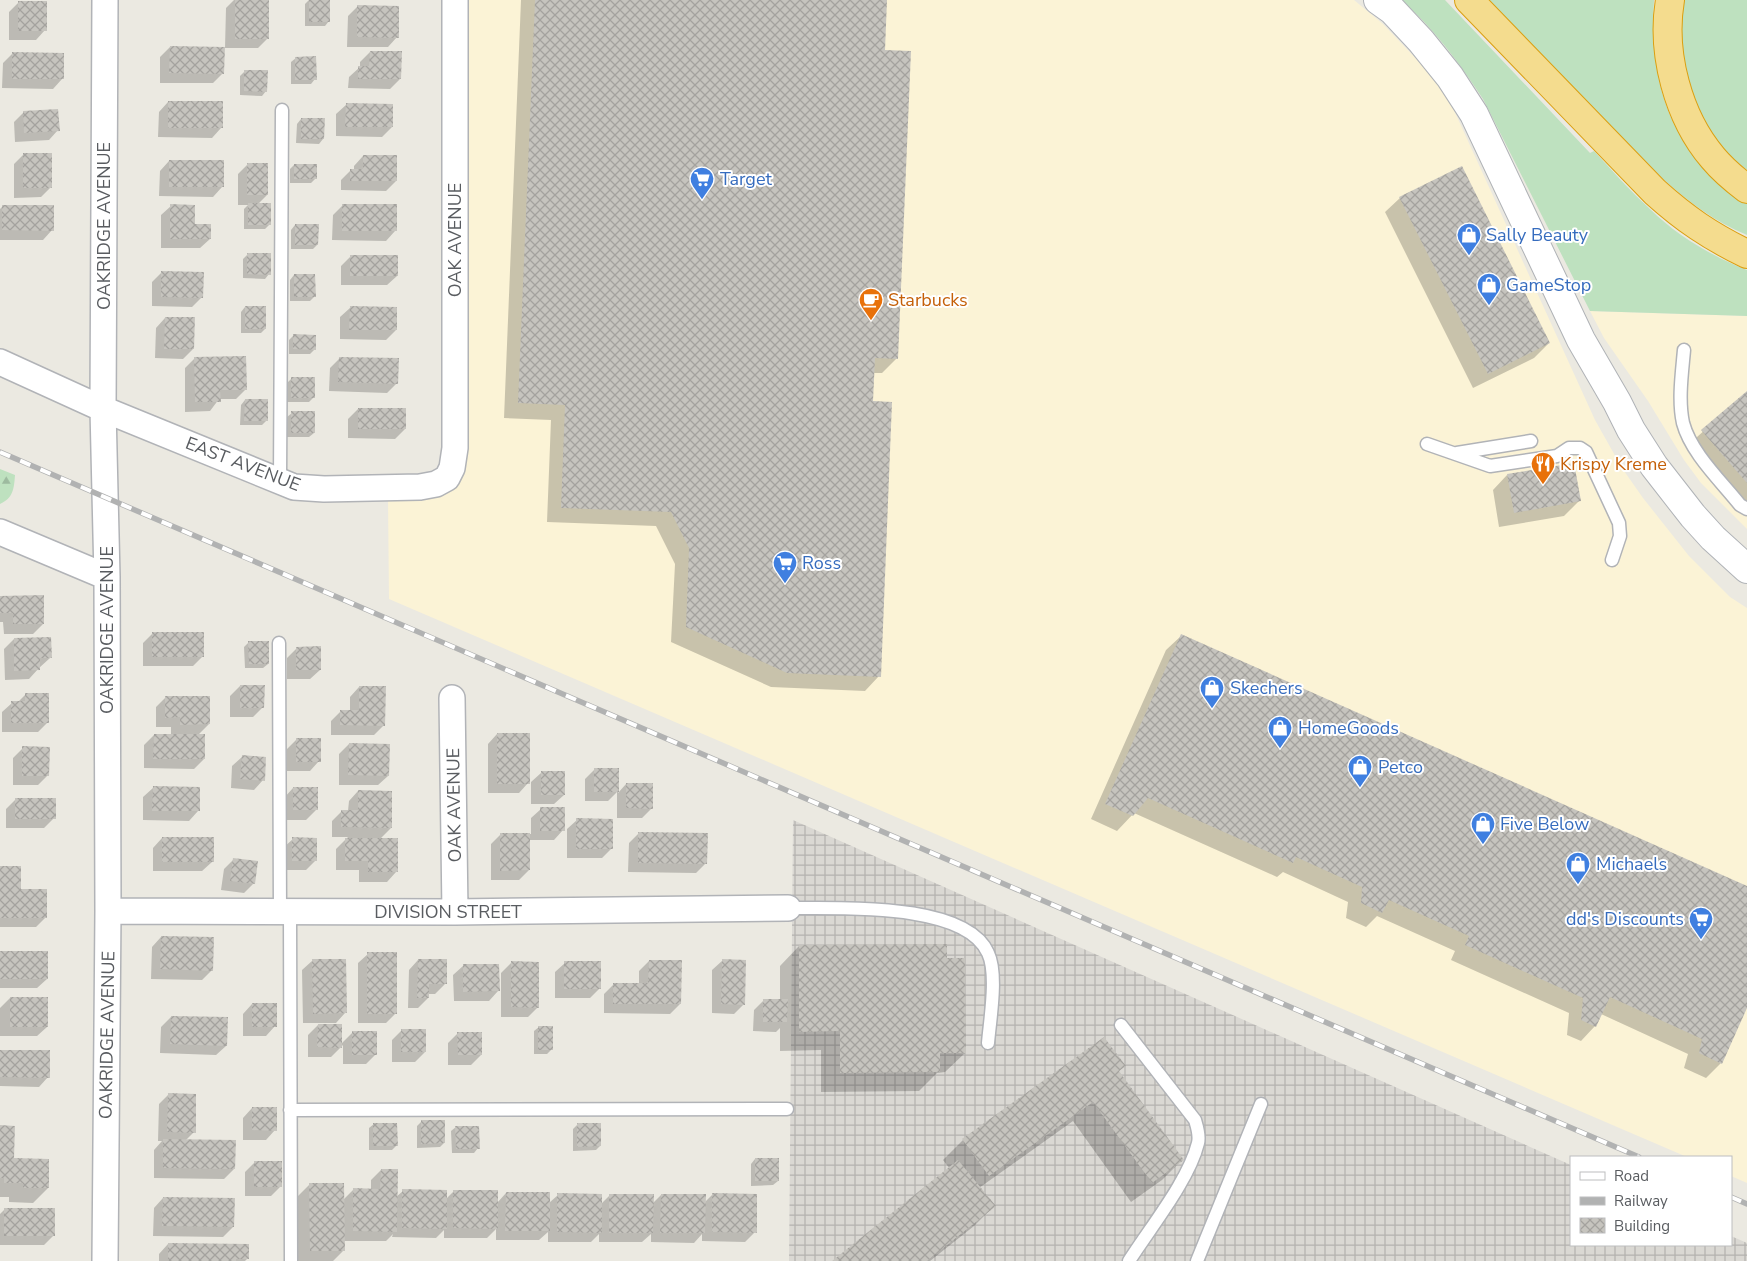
<svg xmlns="http://www.w3.org/2000/svg" width="1747" height="1261" font-family="'Nunito Sans',sans-serif">
<style>
.commercial{fill:#fbf3d6}
.industrial{fill:url(#industrial-grid)}
.grass{fill:#bee1bf}
.forest{fill:url(#forest-firs)}
.shadow{fill:#0003}
.building{fill:url(#building-cross-hatch)}
.lines{fill:none;stroke-linecap:round;stroke-linejoin:round}
.lane-casing{stroke:#b1b3b7;stroke-width:15}
.street-casing{stroke:#b1b3b7;stroke-width:28}
.secondary-casing{stroke:#b0b3b7;stroke-width:30}
.highway-casing{stroke:#db9f10;stroke-width:30}
.lane{stroke:#fff;stroke-width:12}
.street{stroke:#fff;stroke-width:25}
.secondary{stroke:#fff;stroke-width:28}
.highway{stroke:#f4dc8e;stroke-width:28}
.rail-casing{stroke:#b1b2b2;stroke-width:5.5}
.rail{stroke:#fff;stroke-width:4;stroke-dasharray:11;stroke-linecap:butt}
.labels{text-anchor:middle;stroke-width:4;stroke-linejoin:round;paint-order:stroke}
.shop-label{font-size:18px;fill:#366cbe;stroke:#fff;text-anchor:start}
.street-label{font-size:18px;fill:#595c60;stroke:#fff}
.food-label{font-size:18px;fill:#c56008;stroke:#fff;text-anchor:start}
</style>
<defs>
<pattern id="industrial-grid" width="8" height="8" patternUnits="userSpaceOnUse" patternTransform="scale(1.25)"><rect width="8" height="8" fill="#dad8d3"/><path d="M0 4h8M4 0v8" fill="none" stroke="#b4b2af"/></pattern>
<pattern id="forest-firs" width="22" height="20" patternUnits="userSpaceOnUse" patternTransform="scale(1.25)"><rect width="22" height="20" fill="#bee1bf"/><path d="M5 1l3.5 6h-7zM16 11l3.5 6h-7z" fill="#9dba9f"/></pattern>
<pattern id="building-cross-hatch" width="8" height="8" patternUnits="userSpaceOnUse" patternTransform="scale(1.25)"><rect width="8" height="8" fill="#c6c4be"/><path d="M0 0l8 8M0 8l8-8" fill="none" stroke="#a4a29e"/></pattern>
</defs>
<rect width="100%" height="100%" fill="#ebe9e1"/>
<!-- commercial -->
<path class="commercial" d="M467,0H1354L1383,24L1424,67L1448,97L1595,420L1622,468L1643,498L1689,556L1730,597L1747,608V1183L1731,1176V1157H1687L389,599L388,499L441,492Z
M1590,311L1747,316V529L1701,483L1684,460L1648,401L1604,338Z"/>
<!-- industrial -->
<path class="industrial" d="M793,820L1571,1165V1245H1731V1236L1747,1243V1261H789Z"/>
<!-- grass -->
<path class="grass" d="M1401,0H1445L1590,153L1594,151C1612,170 1630,191 1650,209C1677,236 1712,256 1747,270V316L1590,311L1483,99C1459,63 1434,28 1401,0Z
M1488,0H1654C1651,54 1658,110 1693,154C1706,170 1725,185 1740,200L1747,204V235C1715,222 1689,202 1663,179Z
M1681,0H1747V170C1707,141 1685,91 1679,43C1678,29 1680,14 1681,0Z"/>
<!-- forest -->
<path class="forest" d="M0,469L15,475C14,489 13,498 0,504Z"/>
<!-- shadow -->
<path class="shadow" d="M234,0H268L267,39L258,48H223V73L213,83H160V57L170,47L225,48L226,8Z
M309,0H329V21L325,26H305V4Z
M521,0H886L884,52L897,358L882,373H873L872,402L879,676L865,691L771,687L671,642L675,564L656,526L547,522L551,420L504,418Z
M19,2L45,30L36,40H9V12Z
M357,7L397,37L388,47H347L348,16Z
M370,52L400,79L390,89L348,88L349,77L360,67V62Z
M12,54L62,79L53,89L2,88L3,63Z
M296,58L315,79L311,84H291V62Z
M245,71L266,91L262,96L240,95V76Z
M168,102L221,128L212,138L158,137L159,112Z
M346,105L392,127L382,137L336,136V114Z
M24,112L58,130L49,140L15,142L14,122Z
M301,119L323,139L319,144L296,143L297,124Z
M24,154L50,188L41,197L14,198V164Z
M363,156L396,181L386,191L341,190V180L351,170H354V166Z
M169,161L222,187L213,197L159,196L160,171Z
M247,165L267,195L257,205L270,224L265,229H244V209L248,205H238V174Z
M294,165L316,178L311,183H290V169Z
M1400,198L1549,343L1534,358L1473,388L1385,212Z
M343,205L395,231L386,241L332,240L333,215Z
M3,206L52,230L43,240H0V209Z
M171,206L210,239L200,248H161V215Z
M295,225L317,245L313,249H291V230Z
M248,254L269,274L265,279L243,278V259Z
M351,256L397,276L387,285H341V266Z
M162,272L202,297L192,307L152,306V282Z
M294,275L314,297L310,301H290V280Z
M245,307L265,329L261,333H241V312Z
M350,308L396,330L386,340L340,339V317Z
M165,318L193,349L183,359L155,358L156,328Z
M293,336L315,349L310,354H289V340Z
M195,358L246,389L236,399H219L210,411L185,412V368Z
M340,358L397,383L387,393L329,391L330,368Z
M292,378L313,398L309,402H287V383Z
M1747,392V514L1687,446Z
M245,400L267,420L262,425H240L241,405Z
M358,409L405,429L395,439L348,438V419Z
M292,413L314,433L309,437H287V417Z
M1507,475L1579,501L1564,516L1499,527L1493,490Z
M0,597L43,624L33,634H4L3,622H0Z
M153,633L203,656L193,666H143V643Z
M1181,636L1747,887V1005L1721,1063L1706,1078L1684,1068L1688,1054L1601,1014L1595,1026L1581,1041L1567,1035L1569,1013L1451,960L1455,951L1377,916L1366,927L1346,918L1348,902L1283,872L1277,877L1134,813L1117,831L1091,819L1166,650Z
M14,639L50,658L39,668L29,679L5,680L4,649Z
M249,642L268,664L263,668H245L244,647Z
M297,648L320,670L310,679H287V658Z
M240,686L263,707L253,717H230V696Z
M359,687L384,725L374,735H331V721L341,711L350,712V697Z
M26,694L48,722L38,732H2V712L12,703L18,702Z
M166,697L209,724L197,736L204,759L194,769L144,768V745L154,735H171V727H156V707Z
M497,734L528,783L519,793H488V744Z
M296,740L319,761L310,771H287V749Z
M349,744L388,776L378,785H339V754Z
M23,748L48,775L38,785H13V758Z
M242,757L263,780L254,790L231,788L232,766Z
M595,769H618V793L626,784L652,808L642,818H617V792L608,801H585V779Z
M541,773L564,795L554,804H531V782Z
M153,788L198,811L189,821L143,820V797Z
M293,788L316,810L306,820H284V798Z
M358,791L391,828L379,840L396,872L387,882H359V870H336V849L348,837H332V821L342,811H348L349,801Z
M16,799L54,818L44,828H6V809Z
M541,809L563,830L554,840H529V870L519,880H491V844L501,834H531V818Z
M577,820L612,848L602,858H567V829Z
M639,833L706,863L696,873L628,872L629,843Z
M162,838L212,862L202,871H153V848Z
M293,839L316,860L306,870H283V848Z
M234,859L253,884L244,893L221,890L224,869Z
M0,867L46,917L36,927H0Z
M161,937L212,970L202,980L151,979L152,947Z
M799,946L946,959L965,1053L945,1072L937,1073L919,1091L821,1092V1050L780,1051V1028L776,1032L753,1031L754,1010L764,1000H780V966Z
M0,952L47,979L37,988H0Z
M368,954L396,1013L386,1023H358V963Z
M418,960L445,984L435,994H428V998L418,1008H408L409,970Z
M312,961L345,1013L336,1023H303L302,970Z
M649,961L680,1004L670,1014L604,1013V994L614,984H639V971Z
M722,961L744,1004L734,1014L712,1013V970Z
M511,963L538,1007L528,1017H501V973Z
M565,963L600,988L590,998H555V972Z
M463,966L498,991L489,1001H454L453,975Z
M10,998L47,1027L37,1036H0V1008Z
M252,1004L275,1026L266,1036H243V1014Z
M171,1017L226,1046L216,1055L160,1053L161,1027Z
M318,1025L341,1044L353,1032L376,1054L366,1064H343V1045L331,1057H308V1035Z
M539,1027L552,1049L547,1054H534V1031Z
M402,1030L425,1052L415,1062H392V1040Z
M458,1033L481,1055L471,1065H448V1043Z
M1104,1039L1124,1066L1118,1072L1182,1160L1162,1180L1131,1202L1073,1121L979,1188L994,1206L974,1226L930,1261H834L950,1169L943,1160L963,1140Z
M0,1051L48,1077L39,1087L0,1086Z
M168,1095L194,1132L186,1140L234,1169L224,1179L154,1178V1150L162,1141H158L159,1104Z
M252,1108L275,1130L266,1140H243V1118Z
M422,1121L444,1143L440,1147L417,1148V1126Z
M374,1124L396,1146L392,1150H369V1128Z
M578,1124L600,1146L596,1150L573,1151V1129Z
M0,1127L13,1159L48,1188L33,1203L9,1202V1197H0Z
M456,1127L478,1148L474,1153H452L451,1131Z
M755,1159L778,1181L773,1185L751,1186V1164Z
M255,1162L280,1187L271,1196H245V1172Z
M381,1170L396,1197L403,1191L446,1199L454,1191L497,1203L506,1193L549,1203L558,1195L601,1204L610,1195L652,1204L661,1195L704,1203L712,1195L755,1232L745,1242L702,1241V1234L694,1243L651,1242V1234L642,1242H599V1234L591,1242H548V1232L539,1240H496V1229L487,1238H444V1230L436,1238L392,1237L393,1234L386,1241H343V1251L333,1261H295V1199L310,1184L343,1200L354,1189L371,1190V1180Z
M163,1198L233,1227L223,1237L153,1236L154,1208Z
M5,1209L54,1235L44,1245H0V1214Z
M168,1244L247,1259L245,1261H159V1254Z"/>
<!-- building -->
<path class="building" d="M235,0H269V39H235Z
M309,0H330V22H309Z
M535,0H887L885,50L911,51L898,359L875,358L873,401L892,402L881,677L787,673L686,627L689,548L671,512L561,508L565,405L518,403Z
M18,1H47V31H18Z
M357,5L399,6V38L357,37Z
M170,46L225,47L224,74L169,73Z
M370,51H402L401,79H358V66H369Z
M12,52L64,53V79H12Z
M316,56L317,80H295V57Z
M244,70H268L267,92L244,91Z
M168,101H223V128H168Z
M346,103L393,104V127H345Z
M58,109L60,131L24,133L23,111Z
M301,118H325L324,139H301Z
M23,153H52V188H23Z
M363,155H397V181H350V169H363Z
M169,160H224V187H169Z
M247,163H268V195H247Z
M294,164H317V179H294Z
M1462,166L1550,343L1488,374L1399,197Z
M248,203H271V225H248Z
M170,204L195,205V224H211V239H170Z
M342,204H397V231H342Z
M2,205H54V231L2,230Z
M295,224H319L318,245H295Z
M247,253H271V275L247,274Z
M350,255H398V276H350Z
M161,271L204,272L203,298L161,297Z
M294,274H315L316,297H294Z
M245,306H266V329H245Z
M350,306L397,307V330H349Z
M165,317H195L194,349H164Z
M293,334L316,335V350L293,349Z
M246,356L247,390H220L221,402H195L194,357Z
M339,357L399,358L398,384L338,382Z
M291,377H315V398H291Z
M1747,391V483L1701,430Z
M245,399H268V421H244Z
M358,408H406V429H358Z
M291,411H315V433H291Z
M1574,463L1581,501L1514,513L1507,474Z
M44,595V624H13V613H0V596Z
M152,632H204V657H152Z
M1181,634L1747,886V1008L1722,1064L1699,1053L1702,1039L1610,997L1596,1027L1581,1020L1583,998L1465,945L1469,936L1389,900L1382,913L1361,903L1362,887L1296,857L1293,863L1148,798L1133,816L1105,804Z
M51,637L52,658H40V670L14,671V638Z
M248,641H269V664H249Z
M321,646V670H296V647Z
M240,685H265L264,708H240Z
M359,686H386L385,726L340,725V710H359Z
M25,693H49V723H11V701H25Z
M165,696H210V724L180,725V717L165,718Z
M497,733H530V784H497Z
M154,734H205V759H153Z
M296,738H321V762H296Z
M349,743L390,744L389,776L348,775Z
M22,746L50,747L49,776H22Z
M242,755L266,757L265,781L240,779Z
M594,768H619V792H594Z
M541,771H565V795H541Z
M626,783H653V809L626,808Z
M153,786L200,787V811H152Z
M293,787H318V810H293Z
M358,790L392,791V828L341,827V810H358Z
M15,798H56V819H15Z
M540,807H565V831H540Z
M576,818L613,819V849H576Z
M638,832L708,833L707,864L638,863Z
M500,833H530V870L500,871Z
M162,837H214V862H162Z
M292,837L317,838V861H292Z
M345,838H398V872H368V861H345Z
M233,858L258,861L255,884L230,881Z
M0,866H21V889H47V918H0Z
M161,936L214,937L213,971L160,969Z
M947,944V958H965L966,1053H940V1072L840,1073V1031L799,1032V945Z
M0,951H48V979H0Z
M367,952H397V1014H367Z
M312,959H346L347,1013L313,1014Z
M418,959H447V984H429V998H417Z
M722,959L746,960L745,1005L721,1004Z
M649,960H682L681,1004H613V983H648Z
M511,961L539,962V1008L511,1007Z
M564,961H601V989H564Z
M463,964H499L500,991L463,992Z
M10,997H48V1027H10Z
M763,999H788L787,1022H763Z
M252,1003H277V1027H252Z
M171,1016L228,1017L227,1046L170,1044Z
M318,1024H342V1048L317,1047Z
M538,1026H553V1050H538Z
M401,1029H426V1052H401Z
M352,1031H377V1055H352Z
M457,1032H482V1055H458Z
M1104,1037L1126,1066L1119,1071L1184,1160L1152,1183L1093,1102L989,1176L962,1139Z
M0,1050H50V1078L0,1077Z
M168,1093L196,1094V1133L167,1132Z
M252,1107H277V1131L252,1130Z
M421,1120H445V1143L421,1144Z
M373,1123H397L398,1146H373Z
M577,1123H601V1146L577,1147Z
M0,1125L15,1126L14,1158L49,1159V1188H23V1183H4V1178H0Z
M455,1126H479L480,1149H456Z
M163,1139L236,1140L235,1169L163,1168Z
M755,1158H779V1181H755Z
M958,1160L996,1206L927,1261H832Z
M254,1161H282V1187H254Z
M381,1169H398L397,1232L353,1231V1188L380,1189Z
M309,1183H344L345,1251H310Z
M402,1189L447,1190V1229L402,1228Z
M453,1190H498V1229L453,1228Z
M506,1192H550V1231H505Z
M557,1193L602,1194V1233L557,1232Z
M712,1193L757,1194V1233L712,1232Z
M609,1194H654L653,1233H609Z
M661,1194H706L705,1233H660Z
M163,1197L235,1198L234,1227L162,1226Z
M4,1208H55V1236H4Z
M168,1243L249,1244V1259H236V1261H168Z"/>
<g class="lines">
<defs>
<path id="lane" d="M1684,350C1682,373 1678,400 1683,423C1691,453 1721,481 1740,505L1747,509
M1427,444L1490,466L1557,456L1569,448H1580L1586,452L1619,523L1620,536L1612,560
M1457,453L1531,441
M280,482L282,110
M279,643L280,912
M788,908C836,909 965,901 988,953C998,974 990,1019 988,1043
M290,912L291,1261
M1121,1025L1195,1120C1197,1127 1200,1135 1198,1143C1189,1180 1150,1228 1129,1261
M290,1110L787,1109
M1197,1261L1261,1104"/>
<path id="street" d="M0,362L103,409L294,487L324,489L420,487L436,484L447,478L452,468L455,448V0
M0,532L107,577
M452,698L455,912
M108,911L455,912L788,908
M105,1261L108,911L107,577L103,409L105,0"/>
<path id="secondary" d="M1378,0L1392,10L1421,41L1450,77L1474,114L1581,340L1617,402L1631,430L1654,466L1693,516L1713,538L1747,569"/>
<path id="highway" d="M1469,0L1655,192C1685,219 1710,236 1747,254
M1670,0C1661,53 1678,117 1713,158C1723,170 1735,180 1747,189"/>
</defs>
<!-- lane casing -->
<use href="#lane" class="lane-casing"/>
<!-- street casing -->
<use href="#street" class="street-casing"/>
<!-- secondary casing -->
<use href="#secondary" class="secondary-casing"/>
<!-- highway casing -->
<use href="#highway" class="highway-casing"/>
<!-- lane -->
<use href="#lane" class="lane"/>
<!-- street -->
<use href="#street" class="street"/>
<!-- secondary -->
<use href="#secondary" class="secondary"/>
<!-- highway -->
<use href="#highway" class="highway"/>
<defs>
<path id="rail" d="M0,452L1639,1157
M1731,1197L1747,1204"/>
</defs>
<!-- rail casing -->
<use href="#rail" class="rail-casing"/>
<!-- rail -->
<use href="#rail" class="rail"/>
</g>
<!-- icons -->
<defs>
<symbol id="supermarket-pin" viewBox="-11 -11 22 30"><path d="M0 17L-7.5 6A9.5 9.5 0 1 1 7.5 6Z" fill="#3f7fe0" stroke="#fff"/><path d="M-6-5.5h2.5l.6 2H6L4.5 2H-2.5L-4.4-4H-6ZM-1.5 3.2a1.3 1.3 0 1 0 .1 0ZM3 3.2a1.3 1.3 0 1 0 .1 0Z" fill="#fff"/></symbol>
<symbol id="shop-pin" viewBox="-11 -11 22 30"><path d="M0 17L-7.5 6A9.5 9.5 0 1 1 7.5 6Z" fill="#3f7fe0" stroke="#fff"/><path d="M-5-2.5h2.3a2.7 3.5 0 0 1 5.4 0H5L5.5 6h-11ZM-1.5-2.5h3a1.5 2.3 0 0 0-3 0Z" fill="#fff"/></symbol>
<symbol id="cafe-pin" viewBox="-11 -11 22 30"><path d="M0 17L-7.5 6A9.5 9.5 0 1 1 7.5 6Z" fill="#e8710a" stroke="#fff"/><path d="M-5.5-4.5H6V0H3Q3 3.5 0 3.5H-2.5Q-5.5 3.5-5.5 0ZM3-3.2v2h1.7v-2ZM-6 4.5H4V6H-6Z" fill="#fff"/></symbol>
<symbol id="restaurant-pin" viewBox="-11 -11 22 30"><path d="M0 17L-7.5 6A9.5 9.5 0 1 1 7.5 6Z" fill="#e8710a" stroke="#fff"/><path d="M-5-6h1v4h1v-4h1v4h1v-4h1v5L-1.5 .5V6h-2V.5L-5-1ZM5-6V6H3V1.5H1.5Q1.5-4 5-6Z" fill="#fff"/></symbol>
</defs>
<g fill-rule="evenodd">
<use href="#supermarket-pin" x="688" y="165" width="28" height="38"/>
<use href="#shop-pin" x="1455" y="221" width="28" height="38"/>
<use href="#shop-pin" x="1475" y="271" width="28" height="38"/>
<use href="#cafe-pin" x="857" y="286" width="28" height="38"/>
<use href="#restaurant-pin" x="1529" y="450" width="28" height="38"/>
<use href="#supermarket-pin" x="771" y="549" width="28" height="38"/>
<use href="#shop-pin" x="1198" y="674" width="28" height="38"/>
<use href="#shop-pin" x="1266" y="714" width="28" height="38"/>
<use href="#shop-pin" x="1346" y="753" width="28" height="38"/>
<use href="#shop-pin" x="1469" y="810" width="28" height="38"/>
<use href="#shop-pin" x="1564" y="850" width="28" height="38"/>
<use href="#supermarket-pin" x="1687" y="905" width="28" height="38"/>
</g>
<g class="labels">
<!-- shop labels -->
<g class="shop-label">
<text x="720" y="185">Target</text>
<text x="1486" y="241">Sally Beauty</text>
<text x="1506" y="291">GameStop</text>
<text x="802" y="569">Ross</text>
<text x="1230" y="694">Skechers</text>
<text x="1298" y="734">HomeGoods</text>
<text x="1378" y="773">Petco</text>
<text x="1500" y="830">Five Below</text>
<text x="1596" y="870">Michaels</text>
<text x="1684" y="925" text-anchor="end">dd's Discounts</text>
</g>
<!-- street labels -->
<g class="street-label">
<text transform="translate(104 226) rotate(-90)" y="6">OAKRIDGE AVENUE</text>
<text transform="translate(455 240) rotate(-90)" y="6">OAK AVENUE</text>
<text transform="translate(243 464) rotate(21)" y="6">EAST AVENUE</text>
<text transform="translate(107 630) rotate(-90)" y="6">OAKRIDGE AVENUE</text>
<text transform="translate(454 805) rotate(-91)" y="6">OAK AVENUE</text>
<text x="448" y="918">DIVISION STREET</text>
<text transform="translate(107 1035) rotate(-89)" y="6">OAKRIDGE AVENUE</text>
</g>
<!-- food labels -->
<g class="food-label">
<text x="888" y="306">Starbucks</text>
<text x="1560" y="470">Krispy Kreme</text>
</g>
</g>
<!-- legend -->
<rect x="1570" y="1156" width="162" height="90" fill="#ffffff" stroke="#bdbebf"/>
<rect x="1580" y="1172" width="25" height="8" fill="#ffffff" stroke="#bdbebf"/>
<text x="1614" y="1181" font-size="15" fill="#595c60">Road</text>
<rect x="1580" y="1197" width="25" height="8" fill="#b1b2b2" stroke="#bdbebf"/>
<text x="1614" y="1206" font-size="15" fill="#595c60">Railway</text>
<rect x="1580" y="1218" width="25" height="15" fill="url(#building-cross-hatch)" stroke="#bdbebf"/>
<text x="1614" y="1231" font-size="15" fill="#595c60">Building</text>
</svg>
